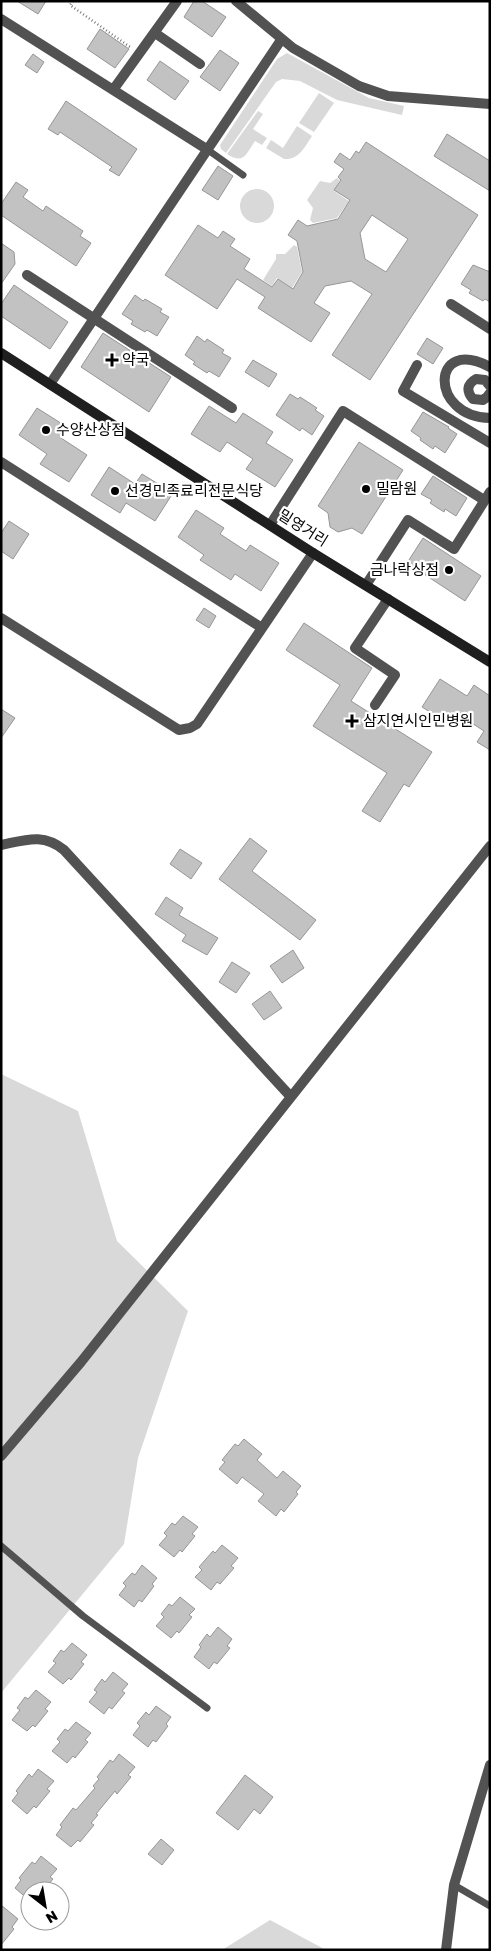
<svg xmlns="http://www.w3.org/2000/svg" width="491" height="1951" font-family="'Golos Text','Noto Sans KR',sans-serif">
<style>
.green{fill:#d9d9d9}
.building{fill:#c2c2c2;stroke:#969696;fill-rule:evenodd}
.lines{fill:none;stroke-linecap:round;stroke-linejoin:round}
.path{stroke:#747474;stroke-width:2.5;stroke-dasharray:1 2.5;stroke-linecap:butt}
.lane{stroke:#525252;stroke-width:7}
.street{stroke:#525252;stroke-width:10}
.secondary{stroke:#1f1f1f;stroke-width:10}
.poi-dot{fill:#000;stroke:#fff;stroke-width:2}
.labels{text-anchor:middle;stroke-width:4.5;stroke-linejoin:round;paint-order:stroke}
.poi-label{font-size:15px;fill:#000;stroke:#fff;text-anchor:start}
.street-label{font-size:15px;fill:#000;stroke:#fff}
</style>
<rect width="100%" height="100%" fill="#fff"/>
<!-- green -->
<path class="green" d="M287,53L369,98L404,106L402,115L337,100L300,81L282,79L276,82L226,153L221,149L220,145L277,59Z
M319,93L334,103L314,132L299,123Z
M258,111L263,114L253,129L267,138L262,145L255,141C246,154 244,165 227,154Z
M297,126L312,136C304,148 299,160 284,159L266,148L271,140L283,148Z
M337,178L340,180L334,191L349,201L337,218L313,223L310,220L313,208L307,200L320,181L330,183Z
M240 206a17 17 0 1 1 34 0a17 17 0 1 1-34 0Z
M294,245L297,247L302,272L292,288L277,278L272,286L263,280L276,259V254H285Z
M1,1074L78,1111L117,1241L188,1311L138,1458L124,1544L1,1693Z
M270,1920L326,1950H222Z"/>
<!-- building -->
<path class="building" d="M17,1H46L38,14Z
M194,1H202L226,17L212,37L184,17Z
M100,29L129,49L115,68L87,49Z
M220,50L239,63L220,91L200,77Z
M33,54L44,62L37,73L25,65Z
M160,61L189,81L175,100L147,80Z
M66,101L137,149L119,176L109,170L112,167L60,132L58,135L48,129Z
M447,134L490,161V191L434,156Z
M366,142L478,215L370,380L332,355L372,294L351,281L325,286L314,303L330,313L311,342L258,308L265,297L237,279L217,309L165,275L198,225L218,238L223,231L235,239L230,246L250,259L244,269L272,287L278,279L293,289L303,272L297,241L288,235L298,220L307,226L338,219L350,200L334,190L341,180L338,177L344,169L334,162L340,153L350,160L356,151L359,153ZM372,215L408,239L386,272L365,259L360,233Z
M218,166L233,176L218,200L202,190Z
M16,182L28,190L23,197L43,211L46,206L83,231L80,236L91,243L76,266L1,215V204Z
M1,243L14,252L15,264L1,284Z
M473,265L490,272V302L485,299L483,301L469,293L471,290L461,284Z
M14,285L68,322L50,349L1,316V304Z
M135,295L143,301L145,299L162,309L160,312L169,317L157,336L147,330L145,332L131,324L133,321L122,314Z
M103,333L171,377L149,412L81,367Z
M197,336L205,342L207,339L224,350L222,353L231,358L219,377L209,371L207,373L193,364L195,362L185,355Z
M427,338L443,348L433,364L417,354Z
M253,360L277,374L269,387L245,372Z
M290,394L298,399L300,397L317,408L315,410L324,416L312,435L302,428L300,431L276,415Z
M209,406L236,423L243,413L273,432L266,443L293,460L275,487L246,469L253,459L227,442L220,452L191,434Z
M37,408L67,427L61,438L87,455L69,482L40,464L47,454L19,435Z
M423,412L449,427L448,428L457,434L445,453L435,446L433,449L420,440L421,438L411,431Z
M359,442L403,470L362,534L352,528L338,532L330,527L328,513L318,506Z
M109,467L135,484L142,474L173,493L155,521L126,503L120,513L91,495Z
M433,476L467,498L456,516L445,509L444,512L430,503L432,500L421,494Z
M196,510L224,528L220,534L246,551L250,545L279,563L261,591L235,574L231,580L200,560L204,555L178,537Z
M9,521L29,534L13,559L1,551V533Z
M423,538L481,576L465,601L407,563Z
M204,608L216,616L209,628L196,620Z
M304,623L372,668L351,701L432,752L409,787L404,784L380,822L362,811L387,773L313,726L340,685L286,650Z
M440,679L467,696L474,685L490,696V750L477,742L484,731L458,714L451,725L422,707Z
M1,709L15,718L1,738Z
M250,838L267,851L252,871L316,920L300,940L219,879Z
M180,849L202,863L191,879L170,864Z
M166,897L183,908L179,915L218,938L207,955L182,941L186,935L155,914Z
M293,950L304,968L282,983L270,966Z
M232,962L250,973L236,993L219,982Z
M270,991L282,1008L264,1020L252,1004Z
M244,1439L262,1454L257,1460L277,1478L283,1471L301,1486L296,1492L298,1494L284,1512L281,1509L276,1516L258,1501L264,1494L242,1477L237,1484L219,1469L225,1462L222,1460L235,1444L238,1446Z
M183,1516L198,1527L192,1534L195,1536L182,1552L180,1550L174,1557L159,1545L167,1536L164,1533L172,1523L175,1525Z
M222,1545L238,1558L231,1566L234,1568L220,1584L217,1582L211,1590L195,1577L202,1570L199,1567L213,1551L215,1553Z
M142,1565L157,1578L152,1584L154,1586L142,1602L139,1600L134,1607L119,1595L126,1586L123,1583L132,1573L135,1575Z
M180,1597L195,1609L189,1615L192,1617L179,1633L177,1631L171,1638L156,1626L164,1617L161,1614L169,1604L172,1606Z
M218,1627L232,1639L227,1646L230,1648L217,1664L214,1662L209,1669L194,1657L201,1647L199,1645L207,1634L210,1637Z
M72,1643L87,1655L81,1662L84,1664L71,1680L69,1678L63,1684L48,1672L56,1663L53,1661L61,1650L64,1652Z
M113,1672L128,1684L122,1691L125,1693L112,1709L109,1707L104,1714L89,1702L97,1692L94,1690L102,1679L105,1682Z
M36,1690L51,1702L45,1709L48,1711L35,1727L33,1725L27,1731L12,1720L20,1710L17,1708L25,1697L28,1699Z
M156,1706L171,1717L166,1724L168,1726L156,1742L153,1740L148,1747L133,1735L140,1726L137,1723L146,1712L149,1715Z
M76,1722L91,1733L85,1740L88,1742L75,1758L73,1756L67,1763L52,1751L60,1742L57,1739L65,1729L68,1731Z
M119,1754L135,1767L128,1775L131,1777L117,1794L115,1791L96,1814L98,1815L91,1823L94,1825L80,1842L78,1840L71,1847L56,1835L62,1827L60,1825L73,1808L76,1810L95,1788L93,1786L99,1779L97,1777L110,1760L113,1762Z
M38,1769L54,1781L47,1789L50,1791L36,1808L34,1806L27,1814L12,1801L18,1793L16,1791L29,1774L32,1777Z
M245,1775L273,1797L260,1814L254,1809L238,1830L216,1813Z
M161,1839L174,1850L162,1865L148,1854Z
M41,1856L57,1869L50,1877L53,1879L43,1891H30V1901L15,1888L21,1880L19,1878L32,1862L35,1864Z
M1,1905L18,1919L12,1927L14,1929L1,1945Z"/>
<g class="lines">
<!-- path -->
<path class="path" d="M73,1L70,5L130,47"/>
<!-- lane -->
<path class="lane" d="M208,150L243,175
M1,1546L83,1616L207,1708
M454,1885L490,1906"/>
<!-- street -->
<path class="street" d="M236,1L293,48L359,86L388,96L490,104
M1,19L208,150
M155,33L200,64
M113,90L177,1
M27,275L232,408
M451,304L490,329
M417,365L403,391L490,443
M490,367C430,335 429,417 490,418
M50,384L281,40
M490,386L485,380L476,379C467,384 466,391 473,399L483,400L487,397L490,393
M1,462L262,628
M270,525L343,411L484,500
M366,585L408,520L454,549L490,492
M1,618L179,730L190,728L197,724L313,553
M375,705L395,675L355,648L388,599
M1,845C26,840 43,833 64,850L291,1097
M1,1456L81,1362L490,846
M446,1950L454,1885L490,1765"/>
<!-- secondary -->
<path class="secondary" d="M1,353L313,553L490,662"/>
</g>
<!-- markers -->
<g class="poi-dot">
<path d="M109.5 352.5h5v5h5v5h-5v5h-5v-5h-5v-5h5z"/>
<circle cx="46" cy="430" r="5"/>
<circle cx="366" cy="489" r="5"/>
<circle cx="115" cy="491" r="5"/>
<circle cx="449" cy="570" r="5"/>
<path d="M349.5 713.5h5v5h5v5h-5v5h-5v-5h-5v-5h5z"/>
</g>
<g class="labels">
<!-- poi labels -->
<g class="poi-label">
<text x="122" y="365">약국</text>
<text x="56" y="435">수양산상점</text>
<text x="376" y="494">밀람원</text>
<text x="125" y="496">선경민족료리전문식당</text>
<text x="439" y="575" text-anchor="end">금나락상점</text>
<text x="363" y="726">삼지연시인민병원</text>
</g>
<!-- street labels -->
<g class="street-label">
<text transform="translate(303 528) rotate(32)" y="5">밀영거리</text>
</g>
</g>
<!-- border -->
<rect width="491" height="1951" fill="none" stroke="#000000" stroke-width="5"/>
<!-- north arrow -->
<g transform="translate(45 1906) rotate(149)"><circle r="24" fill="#ffffff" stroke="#999999"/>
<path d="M0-4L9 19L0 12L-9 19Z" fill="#000000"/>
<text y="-8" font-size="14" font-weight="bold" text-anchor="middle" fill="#000000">N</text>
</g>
</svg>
